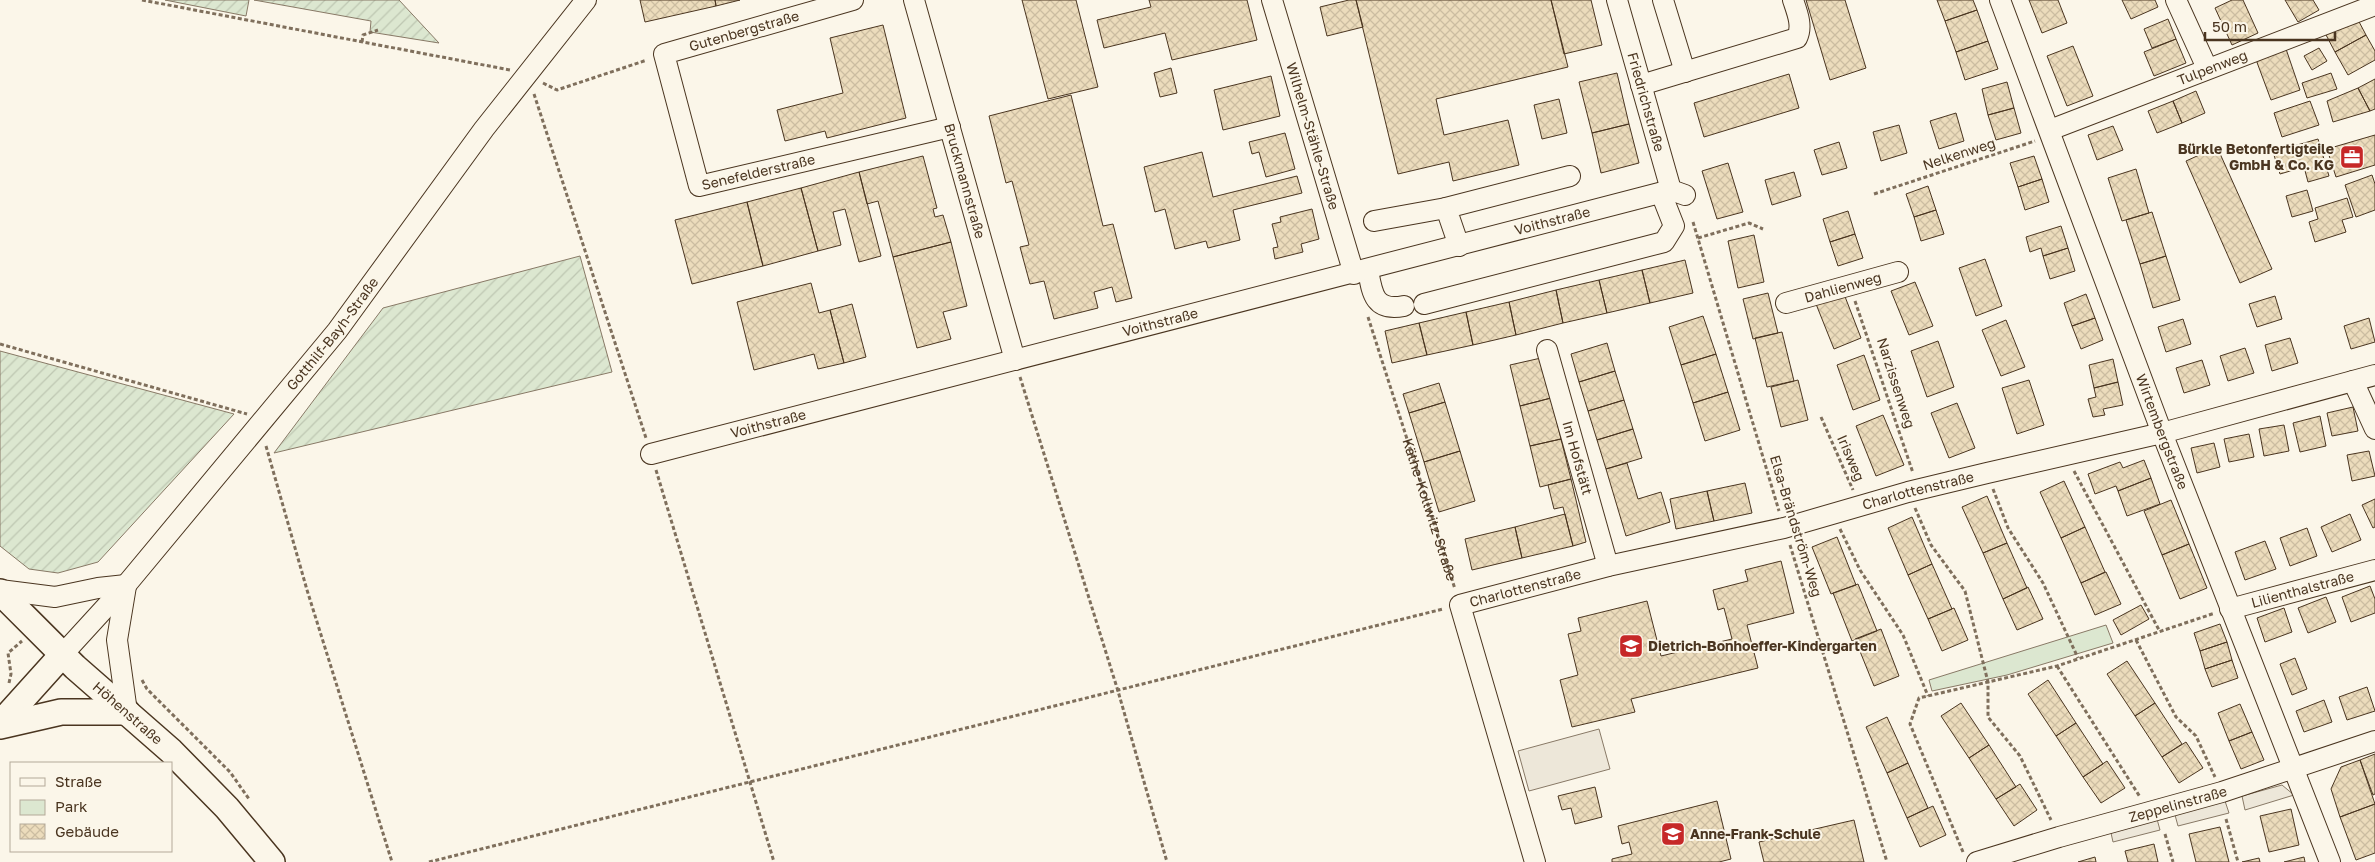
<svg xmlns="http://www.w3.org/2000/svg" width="2375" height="862" font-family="'Golos Text',sans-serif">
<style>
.park{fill:#dce7d0;stroke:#887966}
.garden{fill:url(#garden-furrows);stroke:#887966}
.parking{fill:#ede7d9;stroke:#887966}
.building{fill:url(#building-cross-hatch);stroke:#4a3520}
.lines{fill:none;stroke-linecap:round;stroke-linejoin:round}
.minor-casing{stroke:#4a3520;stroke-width:22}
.major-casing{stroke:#4a3520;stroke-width:28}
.path{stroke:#7f6f5c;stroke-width:3;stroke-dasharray:4 2.5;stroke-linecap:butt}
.minor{stroke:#fbf6e9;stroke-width:20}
.major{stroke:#fbf6e9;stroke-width:25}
.labels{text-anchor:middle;stroke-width:4;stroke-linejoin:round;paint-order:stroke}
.street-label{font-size:14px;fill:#4a3520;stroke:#fbf6e9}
.poi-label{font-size:14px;font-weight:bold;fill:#4a3520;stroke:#fbf6e9;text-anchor:start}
</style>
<defs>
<pattern id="garden-furrows" width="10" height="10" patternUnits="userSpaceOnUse" patternTransform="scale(1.25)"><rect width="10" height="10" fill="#dce7d0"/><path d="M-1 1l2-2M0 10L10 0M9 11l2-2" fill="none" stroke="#bec7b2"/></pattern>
<pattern id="building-cross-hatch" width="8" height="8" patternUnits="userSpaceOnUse" patternTransform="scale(1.25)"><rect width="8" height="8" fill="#ecdcbc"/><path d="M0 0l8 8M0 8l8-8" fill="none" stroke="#ccbda1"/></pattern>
</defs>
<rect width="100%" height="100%" fill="#fbf6e9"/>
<!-- park -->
<path class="park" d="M2106,625L2113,643L2007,675L1932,691L1929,680Z"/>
<!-- garden -->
<path class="garden" d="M165,0H249L246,16Z
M254,0H399L439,43L370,32L371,21Z
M580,256L612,372L274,453L383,308Z
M0,351L234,414L98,562L58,573L29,569L0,546Z"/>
<!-- parking -->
<path class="parking" d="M1599,729L1610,769L1529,791L1518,751Z
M2282,785L2294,795L2245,810L2242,796Z
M2225,801L2229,813L2178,826L2175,815Z
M2157,819L2160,830L2113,842L2111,833Z"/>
<!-- building -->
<path class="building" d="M640,0H715L716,6L645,22Z
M715,0H740L716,6Z
M1022,0H1076L1098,87L1048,99Z
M1149,0H1247L1257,40L1172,60L1165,33L1104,48L1097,20L1151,7Z
M1349,0H1356L1363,27L1327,36L1320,7Z
M1356,0H1551L1568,67L1436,99L1444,135L1508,120L1519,165L1453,181L1449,162L1398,174Z
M1551,0H1591L1602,45L1564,54Z
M1806,0H1845L1866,68L1830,80Z
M1937,0H1973L1977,10L1945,21Z
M2029,0H2058L2067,23L2042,33Z
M2122,0H2155L2158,7L2131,19Z
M2232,0H2243L2258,33L2232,45L2215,8Z
M2285,0H2313L2319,10L2298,22Z
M1977,10L1988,41L1956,52L1945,21Z
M2356,16L2366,35L2335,52L2325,33Z
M2168,19L2176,39L2152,48L2144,29Z
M883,25L906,118L827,138L825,131L785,141L777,110L843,93L830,38Z
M2366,35L2375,51V60L2348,75L2335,52Z
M2176,39L2186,63L2154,76L2144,52Z
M1988,41L1998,69L1965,80L1956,52Z
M2073,46L2093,96L2067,106L2047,56Z
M2285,46L2300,90L2271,100L2255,57Z
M2319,48L2327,61L2312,70L2304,56Z
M1171,68L1177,93L1160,97L1154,73Z
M1617,73L1629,124L1592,133L1579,82Z
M2331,73L2337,89L2307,98L2302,83Z
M1789,74L1799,108L1704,137L1694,103Z
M1271,76L1280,116L1223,130L1214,90Z
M2375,79V109L2370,111L2358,88Z
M2007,82L2014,108L1988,115L1982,89Z
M2358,88L2370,111L2333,122L2327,101Z
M2196,91L2205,113L2182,123L2173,101Z
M1071,95L1103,226L1113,224L1132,298L1116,302L1112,287L1094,292L1098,308L1054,319L1044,281L1030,284L1020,247L1029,245L1012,181L1006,183L989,116Z
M1559,99L1567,133L1542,139L1534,105Z
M2173,101L2182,123L2157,133L2148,111Z
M2310,101L2319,125L2282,137L2274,113Z
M2014,108L2021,133L1996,140L1988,115Z
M1956,113L1964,141L1939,149L1930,121Z
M1629,124L1639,163L1601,173L1592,133Z
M1899,125L1907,153L1881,161L1873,132Z
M2113,126L2123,150L2097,160L2088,135Z
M1285,133L1295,169L1266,177L1259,152L1252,154L1249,142Z
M2375,135V165L2336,177L2327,149Z
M2318,139L2329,176L2308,182L2304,167L2280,174L2273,152Z
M1839,142L1847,168L1822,175L1814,150Z
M2217,147L2272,269L2240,283L2186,161Z
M1202,152L1213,197L1297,176L1302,193L1233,210L1240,240L1208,248L1206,241L1175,249L1165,209L1155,212L1144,167Z
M923,156L937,208L933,209L935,217L943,215L951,242L893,257L878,201L867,204L859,172Z
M2034,156L2042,179L2018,187L2010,163Z
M1728,163L1743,212L1717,219L1702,171Z
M2136,169L2149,213L2122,221L2108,178Z
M859,172L881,256L859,262L845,209L833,212L841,245L818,251L801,188Z
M1794,172L1801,196L1772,205L1765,180Z
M2372,175L2375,184V210L2356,217L2345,185Z
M2042,179L2049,202L2025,210L2018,187Z
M1928,186L1936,210L1914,217L1906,194Z
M801,188L818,251L763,266L747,202Z
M2307,190L2313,211L2292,217L2286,196Z
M2347,198L2353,217L2342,220L2346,232L2315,242L2309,222L2318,219L2315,208Z
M747,202L763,266L692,284L675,220Z
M1312,209L1319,239L1301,244L1303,252L1275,259L1273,248L1278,247L1272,224L1281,222L1280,217Z
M1936,210L1944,234L1921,241L1914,217Z
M1848,211L1855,234L1830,242L1823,219Z
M2152,212L2166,256L2140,264L2126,220Z
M2061,226L2068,248L2043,256L2041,248L2030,252L2026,237Z
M1855,234L1863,258L1838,266L1830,242Z
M1754,235L1764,282L1738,288L1728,241Z
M951,242L967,306L943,312L951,339L917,348L893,257Z
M2068,248L2075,271L2050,279L2043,256Z
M2166,256L2180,300L2153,308L2140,264Z
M1985,259L2002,306L1976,316L1959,268Z
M1685,260L1693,293L1650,303L1642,270Z
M1642,270L1650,303L1607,313L1599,280Z
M1599,280L1607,313L1563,323L1556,290Z
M1915,282L1933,326L1909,335L1891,291Z
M811,283L819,313L830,310L844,363L818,369L814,354L754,370L737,302Z
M1556,290L1563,323L1516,335L1509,302Z
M1768,293L1778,333L1753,339L1743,299Z
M1844,294L1861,338L1834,349L1816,304Z
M2086,294L2095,318L2072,326L2064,303Z
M2275,296L2282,319L2257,327L2249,304Z
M1509,302L1516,335L1473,345L1466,312Z
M852,304L866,357L844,363L830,310Z
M1466,312L1473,345L1427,355L1419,323Z
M1703,316L1716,354L1681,365L1669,327Z
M2095,318L2103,340L2081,349L2072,326Z
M2369,318L2375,342L2351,349L2344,326Z
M2183,319L2191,344L2166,352L2158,327Z
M2006,320L2025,367L2001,376L1982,330Z
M1419,323L1427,355L1392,363L1385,331Z
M1782,332L1794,381L1767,387L1755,338Z
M2290,338L2298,363L2272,371L2265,345Z
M1938,341L1954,387L1927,397L1911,351Z
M1607,343L1615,371L1579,382L1571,354Z
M2245,348L2254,373L2228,381L2220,356Z
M1716,354L1728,392L1693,403L1681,365Z
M1864,355L1880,400L1853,410L1837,365Z
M1541,358L1551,398L1520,406L1510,365Z
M2113,359L2118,382L2094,388L2089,365Z
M2202,360L2210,385L2184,393L2176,368Z
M1615,371L1624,400L1588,411L1579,382Z
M1798,380L1808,420L1781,427L1771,387Z
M2029,380L2044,425L2017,434L2002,388Z
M2118,382L2123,405L2103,409L2105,415L2093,417L2088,399L2096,397L2094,388Z
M1439,383L1445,402L1409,413L1403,394Z
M1728,392L1740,430L1705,441L1693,403Z
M1551,398L1561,439L1530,446L1520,406Z
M1624,400L1633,429L1597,440L1588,411Z
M1445,402L1460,451L1424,462L1409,413Z
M1957,403L1975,448L1949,458L1931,413Z
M2353,407L2358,431L2332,436L2327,413Z
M1883,415L1904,465L1876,476L1856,426Z
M2320,416L2326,446L2300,452L2293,423Z
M2284,425L2289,451L2264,456L2259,429Z
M1633,429L1642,458L1606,469L1597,440Z
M2249,434L2254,457L2229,462L2224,439Z
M1561,439L1571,479L1540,487L1530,446Z
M2214,443L2220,467L2197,473L2191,448Z
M1460,451L1475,501L1439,512L1424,462Z
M2369,451L2375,476L2352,481L2347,455Z
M2144,460L2151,478L2118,491L2116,486L2095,494L2088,474L2120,462L2123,468Z
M1627,463L1638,499L1661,492L1670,522L1626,536L1606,469Z
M2151,478L2160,504L2127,516L2118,491Z
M1571,479L1586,542L1573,546L1563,507L1554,509L1548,485Z
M2064,481L2085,527L2061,538L2040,492Z
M1745,483L1752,513L1714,521L1707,491Z
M1707,491L1714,521L1676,529L1670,499Z
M1987,496L2007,543L1983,553L1962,507Z
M2375,499V527L2373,528L2362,505Z
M2171,500L2189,544L2162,555L2144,511Z
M1565,514L1573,546L1522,558L1515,527Z
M2350,514L2361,540L2332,552L2321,527Z
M1912,517L1932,564L1908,575L1888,528Z
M1515,527L1522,558L1472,570L1465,539Z
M2085,527L2105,572L2081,583L2061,538Z
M2307,528L2317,556L2290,566L2280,538Z
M1837,537L1856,585L1831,594L1812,547Z
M2265,541L2276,569L2245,580L2235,552Z
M2007,543L2027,588L2003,599L1983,553Z
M2189,544L2207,588L2180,599L2162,555Z
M1781,561L1794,613L1747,625L1758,668L1631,699L1635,712L1572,727L1560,680L1578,675L1568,634L1581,631L1578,618L1647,601L1661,656L1732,639L1724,608L1718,610L1713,590L1748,581L1745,570Z
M1932,564L1952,609L1928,619L1908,575Z
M2106,572L2121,604L2095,615L2081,583Z
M1858,584L1877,631L1852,641L1833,593Z
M2370,586L2375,599V613L2351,622L2342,597Z
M2028,587L2043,619L2017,630L2003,599Z
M2326,597L2336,622L2308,633L2298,608Z
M2141,605L2149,619L2121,635L2113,620Z
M1954,608L1968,640L1942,651L1928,619Z
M2284,608L2292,632L2265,642L2257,618Z
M2220,624L2227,642L2200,651L2194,633Z
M1881,629L1899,676L1874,686L1855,639Z
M2227,642L2232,660L2205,669L2200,651Z
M2295,658L2307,689L2292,695L2280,664Z
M2232,660L2238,678L2212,687L2205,669Z
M2127,661L2155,703L2135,716L2107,674Z
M2048,680L2076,723L2056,736L2028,694Z
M2367,687L2375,711L2347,720L2339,697Z
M2324,700L2332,722L2304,732L2296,711Z
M1961,703L1989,745L1969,758L1941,716Z
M2155,703L2182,744L2162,757L2135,716Z
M2240,704L2252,732L2229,741L2218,713Z
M1887,717L1908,763L1887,773L1866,727Z
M2076,723L2103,764L2083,777L2056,736Z
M2252,732L2264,760L2241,769L2229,741Z
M2186,742L2203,768L2179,783L2162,757Z
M1989,745L2016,787L1996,799L1969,758Z
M2375,754V794L2373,795L2360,760Z
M2360,760L2375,804L2340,817L2331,789L2341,767Z
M2107,761L2125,788L2101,803L2083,777Z
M1908,763L1928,808L1907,818L1887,773Z
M2020,784L2037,810L2014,826L1996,799Z
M1595,787L1602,817L1575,824L1571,808L1562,810L1558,796Z
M1717,801L1731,859L1719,862H1612V859L1632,854L1629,842L1622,844L1618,826Z
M2375,804V853L2356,860L2340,817Z
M1933,806L1946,835L1920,847L1907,818Z
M2291,809L2299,845L2269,852L2260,816Z
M1854,820L1864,862H1764L1759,842Z
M2220,827L2229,862H2196L2189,834Z
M2154,844L2158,862H2128L2125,851Z
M2095,857L2096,862H2078Z
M2304,857L2305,862H2284Z
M2259,858L2260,862H2242Z"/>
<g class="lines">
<defs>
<g id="minor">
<path id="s2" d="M853,0L664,54L699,186L950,127"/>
<path id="s3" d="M914,0L1015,360"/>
<path id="s4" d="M1272,0L1354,274"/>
<path id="s5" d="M1617,0L1671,190L1685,195"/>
<path d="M1663,0L1685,72"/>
<path id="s6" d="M2000,0L2162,433L2330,862"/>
<path d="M2176,0L2207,68"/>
<path d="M1641,85L1797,38C1803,26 1797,12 1793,0"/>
<path id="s7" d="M2050,130L2375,5"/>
<path d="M1374,221L1446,208"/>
<path d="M1459,246L1446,208L1570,176"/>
<path d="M1368,270C1372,293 1374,312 1404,306"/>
<path id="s8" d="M1786,303L1898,272"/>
<path d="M1424,304L1664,242L1674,226L1661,193"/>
<path id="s9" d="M1547,350L1608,566"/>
<path d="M2353,381L2375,429"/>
<path id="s10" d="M651,454L1671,190"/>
<path d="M126,586L117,640L127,712"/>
<path d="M0,590L55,597L98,588L126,585"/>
<path id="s11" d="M2230,609L2375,570"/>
<path id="s12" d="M62,655L126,585L337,331L484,129L586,0"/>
<path id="s13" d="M1535,862L1460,605L1608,566L1784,528L1908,492L1987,473L2162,433L2375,375"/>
<path id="s14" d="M1977,862L2059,837L2222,792L2375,741"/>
</g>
<g id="major">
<path id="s15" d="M0,592L75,667L171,751L227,808L272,862"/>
<path d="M0,724L62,655"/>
<path d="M0,726L61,712H127"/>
</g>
</defs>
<!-- minor casing -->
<use href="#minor" class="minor-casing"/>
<!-- major casing -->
<use href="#major" class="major-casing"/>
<!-- path -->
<g class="path">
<path d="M142,0L510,70"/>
<path d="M362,42L363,35L378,30"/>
<path d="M543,83L557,90L647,60"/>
<path d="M534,94L646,438"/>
<path d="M1874,194L2035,141"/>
<path d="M1693,222L1779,511"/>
<path d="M1698,238L1749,223L1763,229"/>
<path d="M1855,301L1913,473"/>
<path id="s1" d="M1368,317L1455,589"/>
<path d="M0,344L247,414"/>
<path d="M1020,377L1118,691L1167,862"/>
<path d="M1821,417L1853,490"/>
<path d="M266,446L307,590L392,862"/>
<path d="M656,470L774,862"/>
<path d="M2074,471L2159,630"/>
<path d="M1993,489L2008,528L2043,583L2078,658"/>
<path d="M1915,508L1931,545L1965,591L1988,682V717L2020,756L2051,820"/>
<path d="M1840,529L1860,570L1903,635L1928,696"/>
<path d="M1790,545L1887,862"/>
<path d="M2136,640L2176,717L2196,736L2215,777"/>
<path d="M2057,666L2140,797"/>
<path d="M142,680L147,689L230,772L249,799"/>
<path d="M9,683L11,674L8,653L22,641"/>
<path d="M2226,819L2238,862"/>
<path d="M2165,834L2173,862"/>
<path d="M1963,852L1910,724L1919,698L2057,666L2215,613"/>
<path d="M429,862L1443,609"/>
</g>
<!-- minor -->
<use href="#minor" class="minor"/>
<!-- major -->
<use href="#major" class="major"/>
</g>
<!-- icons -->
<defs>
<symbol id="office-square" viewBox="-11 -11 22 22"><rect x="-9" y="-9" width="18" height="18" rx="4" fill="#c62828" stroke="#fbf6e9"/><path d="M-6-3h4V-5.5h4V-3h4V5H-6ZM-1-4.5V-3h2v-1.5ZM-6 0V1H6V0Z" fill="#fff"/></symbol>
<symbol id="school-square" viewBox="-11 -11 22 22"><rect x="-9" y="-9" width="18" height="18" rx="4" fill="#c62828" stroke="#fbf6e9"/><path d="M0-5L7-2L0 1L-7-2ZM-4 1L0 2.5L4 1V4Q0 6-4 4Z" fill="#fff"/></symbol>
</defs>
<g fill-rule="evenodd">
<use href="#office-square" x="2338" y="143" width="28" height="28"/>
<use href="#school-square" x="1617" y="632" width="28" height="28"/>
<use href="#school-square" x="1659" y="820" width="28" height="28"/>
</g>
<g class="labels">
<!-- street labels -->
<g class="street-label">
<text transform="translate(744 31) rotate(-16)" y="5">Gutenbergstraße</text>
<text dy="5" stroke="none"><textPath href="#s7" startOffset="174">Tulpenweg</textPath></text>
<text dy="5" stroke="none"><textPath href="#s5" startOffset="106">Friedrichstraße</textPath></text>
<text dy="5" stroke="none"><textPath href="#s4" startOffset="142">Wilhelm-Stähle-Straße</textPath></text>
<text transform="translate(1959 154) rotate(-18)" y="5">Nelkenweg</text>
<text dy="5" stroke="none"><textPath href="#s2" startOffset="394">Senefelderstraße</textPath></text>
<text dy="5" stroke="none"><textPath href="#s3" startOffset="188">Bruckmannstraße</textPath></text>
<text dy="5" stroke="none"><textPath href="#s10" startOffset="931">Voithstraße</textPath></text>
<text dy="5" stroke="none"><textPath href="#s8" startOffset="59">Dahlienweg</textPath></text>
<text dy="5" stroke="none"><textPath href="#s10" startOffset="526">Voithstraße</textPath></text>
<text dy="5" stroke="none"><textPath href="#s12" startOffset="420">Gotthilf-Bayh-Straße</textPath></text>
<text transform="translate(1896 383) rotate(72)" y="5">Narzissenweg</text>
<text dy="5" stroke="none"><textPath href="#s10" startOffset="121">Voithstraße</textPath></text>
<text dy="5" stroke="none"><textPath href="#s6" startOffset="461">Wirtembergstraße</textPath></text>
<text dy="5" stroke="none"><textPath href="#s9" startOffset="112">Im Hofstätt</textPath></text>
<text transform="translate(1851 458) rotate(67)" y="5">Irisweg</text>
<text dy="5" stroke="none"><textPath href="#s13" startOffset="740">Charlottenstraße</textPath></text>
<text dy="5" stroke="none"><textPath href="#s1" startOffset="202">Käthe-Kollwitz-Straße</textPath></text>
<text transform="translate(1796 526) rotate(73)" y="5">Elsa-Brändström-Weg</text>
<text dy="5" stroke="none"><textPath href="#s13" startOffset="335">Charlottenstraße</textPath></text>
<text dy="5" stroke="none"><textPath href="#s11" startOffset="75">Lilienthalstraße</textPath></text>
<text dy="5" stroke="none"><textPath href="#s15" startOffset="176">Höhenstraße</textPath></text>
<text dy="5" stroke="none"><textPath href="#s14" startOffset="209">Zeppelinstraße</textPath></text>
</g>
<!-- poi labels -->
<g class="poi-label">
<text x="2334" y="154" text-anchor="end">Bürkle Betonfertigteile<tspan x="2334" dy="16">GmbH &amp; Co. KG</tspan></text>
<text x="1648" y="651">Dietrich-Bonhoeffer-Kindergarten</text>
<text x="1690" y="839">Anne-Frank-Schule</text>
</g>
</g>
<!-- legend -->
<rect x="10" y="762" width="162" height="90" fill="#fbf6e9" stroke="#b4a999"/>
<rect x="20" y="778" width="25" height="8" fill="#fbf6e9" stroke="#b4a999"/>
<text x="55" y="787" font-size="15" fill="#4a3520">Straße</text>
<rect x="20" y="800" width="25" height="15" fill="#dce7d0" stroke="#b4a999"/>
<text x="55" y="812" font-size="15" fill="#4a3520">Park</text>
<rect x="20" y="824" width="25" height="15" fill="url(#building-cross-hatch)" stroke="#b4a999"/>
<text x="55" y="837" font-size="15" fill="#4a3520">Gebäude</text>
<!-- scale -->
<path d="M2205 32v8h130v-8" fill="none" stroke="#4a3520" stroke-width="2.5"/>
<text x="2212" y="32" font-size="15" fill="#4a3520" stroke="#fbf6e9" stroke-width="4" paint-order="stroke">50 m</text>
</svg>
